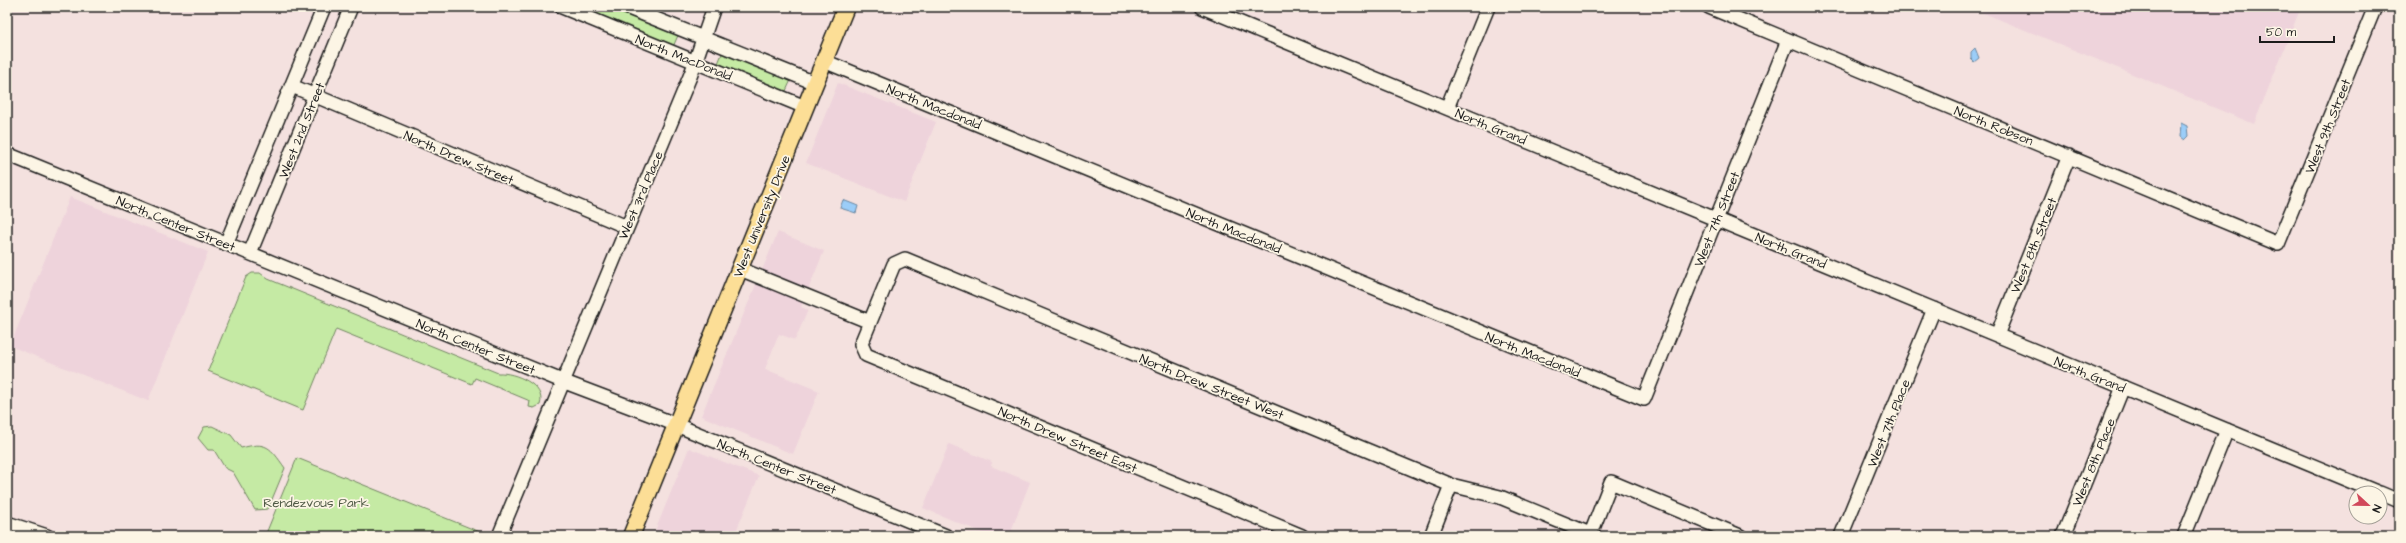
<svg xmlns="http://www.w3.org/2000/svg" width="2406" height="543" font-family="'Architects Daughter',sans-serif">
<style>
.built{fill:#eed3db}
.green{fill:#c5eaa4;stroke:#708360}
.water{fill:#9bcdf8;stroke:#6886a0}
.lines{fill:none;stroke-linecap:round;stroke-linejoin:round}
.minor-casing{stroke:#1c1c1c;stroke-width:16}
.major-casing{stroke:#1c1c1c;stroke-width:19}
.minor{stroke:#fcf5e5;stroke-width:13}
.major{stroke:#fcde96;stroke-width:16}
.labels{text-anchor:middle;stroke-width:3.5;stroke-linejoin:round;paint-order:stroke}
.street-label{font-size:13px;fill:#1c1c1c;stroke:#fcf5e5}
.park-label{font-size:13px;fill:#4f5a45;stroke:#fcf5e5}
</style>
<rect width="100%" height="100%" fill="#f4e1df"/>
<filter id="ink" filterUnits="userSpaceOnUse"><feTurbulence type="fractalNoise" baseFrequency=".025" numOctaves="2"/><feDisplacementMap in="SourceGraphic" scale="8" xChannelSelector="R" yChannelSelector="G"/><feConvolveMatrix kernelMatrix="1 2 1 2 8 2 1 2 1" color-interpolation-filters="sRGB"/></filter>
<g filter="url(#ink)">
<!-- built -->
<path class="built" d="M1969,7H2301L2254,124Z
M838,83L936,122L904,202L806,163Z
M70,197L208,252L148,401L10,346Z
M778,232L824,251L801,307L808,310L795,340L779,334L765,369L819,391L793,454L701,416Z
M949,444L992,462L991,466L1030,482L1009,536H990L923,508Z
M689,448L759,476L734,536H653Z"/>
<!-- green -->
<path class="green" d="M574,7H618L679,33L673,47Z
M723,51L791,80L785,93L717,66Z
M252,273H260L268,279L498,373C514,372 547,385 540,405L534,408L529,407L530,401L475,378L472,384L336,329L303,410L208,371L246,277Z
M212,426L231,435L241,448C267,441 270,447 285,468L268,509L255,510L233,472L225,468L214,450H208L198,438L204,427Z
M297,458L480,532L479,536H265Z"/>
<!-- water -->
<path class="water" d="M1975,48L1979,58L1974,62L1971,59V52Z
M2181,123L2187,126L2188,136L2184,140L2180,137Z
M843,200L858,206L856,213L840,208Z"/>
<g class="lines">
<defs>
<path id="minor" d="M562,7L805,107
M626,7L815,83
M1202,7L2379,493
M1709,7L2278,244L2375,7
M824,61L1644,399L1788,40
M292,86L627,227
M1447,108L1488,7
M7,154L562,381L657,417L946,536
M226,244L324,7
M250,253L351,7
M740,269L870,322
M1997,335L2069,156
M2380,493L2399,501
M7,523L47,536
M499,536L691,74L714,7
M1302,536L866,355L861,344L894,264L905,259L1451,485L1500,497L1590,534
M1431,536L1451,485
M1590,536L1611,482L1740,536
M1841,536L1934,309
M2063,536L2123,387
M2184,536L2227,430"/>
<path id="major" d="M631,536L846,7"/>
</defs>
<!-- minor casing -->
<use href="#minor" class="minor-casing"/>
<!-- major casing -->
<use href="#major" class="major-casing"/>
<!-- minor -->
<use href="#minor" class="minor"/>
<!-- major -->
<use href="#major" class="major"/>
</g>
</g>
<g class="labels">
<!-- street labels -->
<g class="street-label">
<text transform="translate(684 57) rotate(22)" y="5">North MacDonald</text>
<text transform="translate(934 106) rotate(22)" y="5">North Macdonald</text>
<text transform="translate(1994 125) rotate(22)" y="5">North Robson</text>
<text transform="translate(1491 126) rotate(22)" y="5">North Grand</text>
<text transform="translate(2327 126) rotate(-68)" y="5">West 9th Street</text>
<text transform="translate(301 130) rotate(-68)" y="5">West 2nd Street</text>
<text transform="translate(459 157) rotate(23)" y="5">North Drew Street</text>
<text transform="translate(640 195) rotate(-67)" y="5">West 3rd Place</text>
<text transform="translate(761 216) rotate(-68)" y="5">West University Drive</text>
<text transform="translate(1716 219) rotate(-68)" y="5">West 7th Street</text>
<text transform="translate(176 223) rotate(22)" y="5">North Center Street</text>
<text transform="translate(1234 230) rotate(22)" y="5">North Macdonald</text>
<text transform="translate(2033 245) rotate(-68)" y="5">West 8th Street</text>
<text transform="translate(1791 250) rotate(22)" y="5">North Grand</text>
<text transform="translate(476 346) rotate(22)" y="5">North Center Street</text>
<text transform="translate(1533 354) rotate(22)" y="5">North Macdonald</text>
<text transform="translate(2090 374) rotate(22)" y="5">North Grand</text>
<text transform="translate(1212 386) rotate(22)" y="5">North Drew Street West</text>
<text transform="translate(1888 423) rotate(-68)" y="5">West 7th Place</text>
<text transform="translate(1068 439) rotate(23)" y="5">North Drew Street East</text>
<text transform="translate(2093 462) rotate(-68)" y="5">West 8th Place</text>
<text transform="translate(777 466) rotate(22)" y="5">North Center Street</text>
</g>
<!-- park labels -->
<g class="park-label">
<text x="316" y="507">Rendezvous Park</text>
</g>
</g>
<!-- margin -->
<rect width="2406" height="543" fill="none" stroke="#fcf5e5" stroke-width="24"/>
<rect x="12" y="12" width="2382" height="519" fill="none" stroke="#1c1c1c" stroke-width="1.5" filter="url(#ink)"/>
<!-- north arrow -->
<g transform="translate(2368 505) rotate(112)"><circle r="19" fill="#fcf5e5" stroke="#a29e95"/>
<path d="M0-3L7 15L0 10L-7 15Z" fill="#d1495b"/>
<text y="-6" font-size="11" font-weight="bold" text-anchor="middle" fill="#1c1c1c">N</text>
</g>
<!-- scale -->
<path d="M2260 36v6h74v-6" fill="none" stroke="#1c1c1c" stroke-width="2"/>
<text x="2266" y="36" font-size="12" fill="#1c1c1c" stroke="#fcf5e5" stroke-width="3" paint-order="stroke">50 m</text>
</svg>
